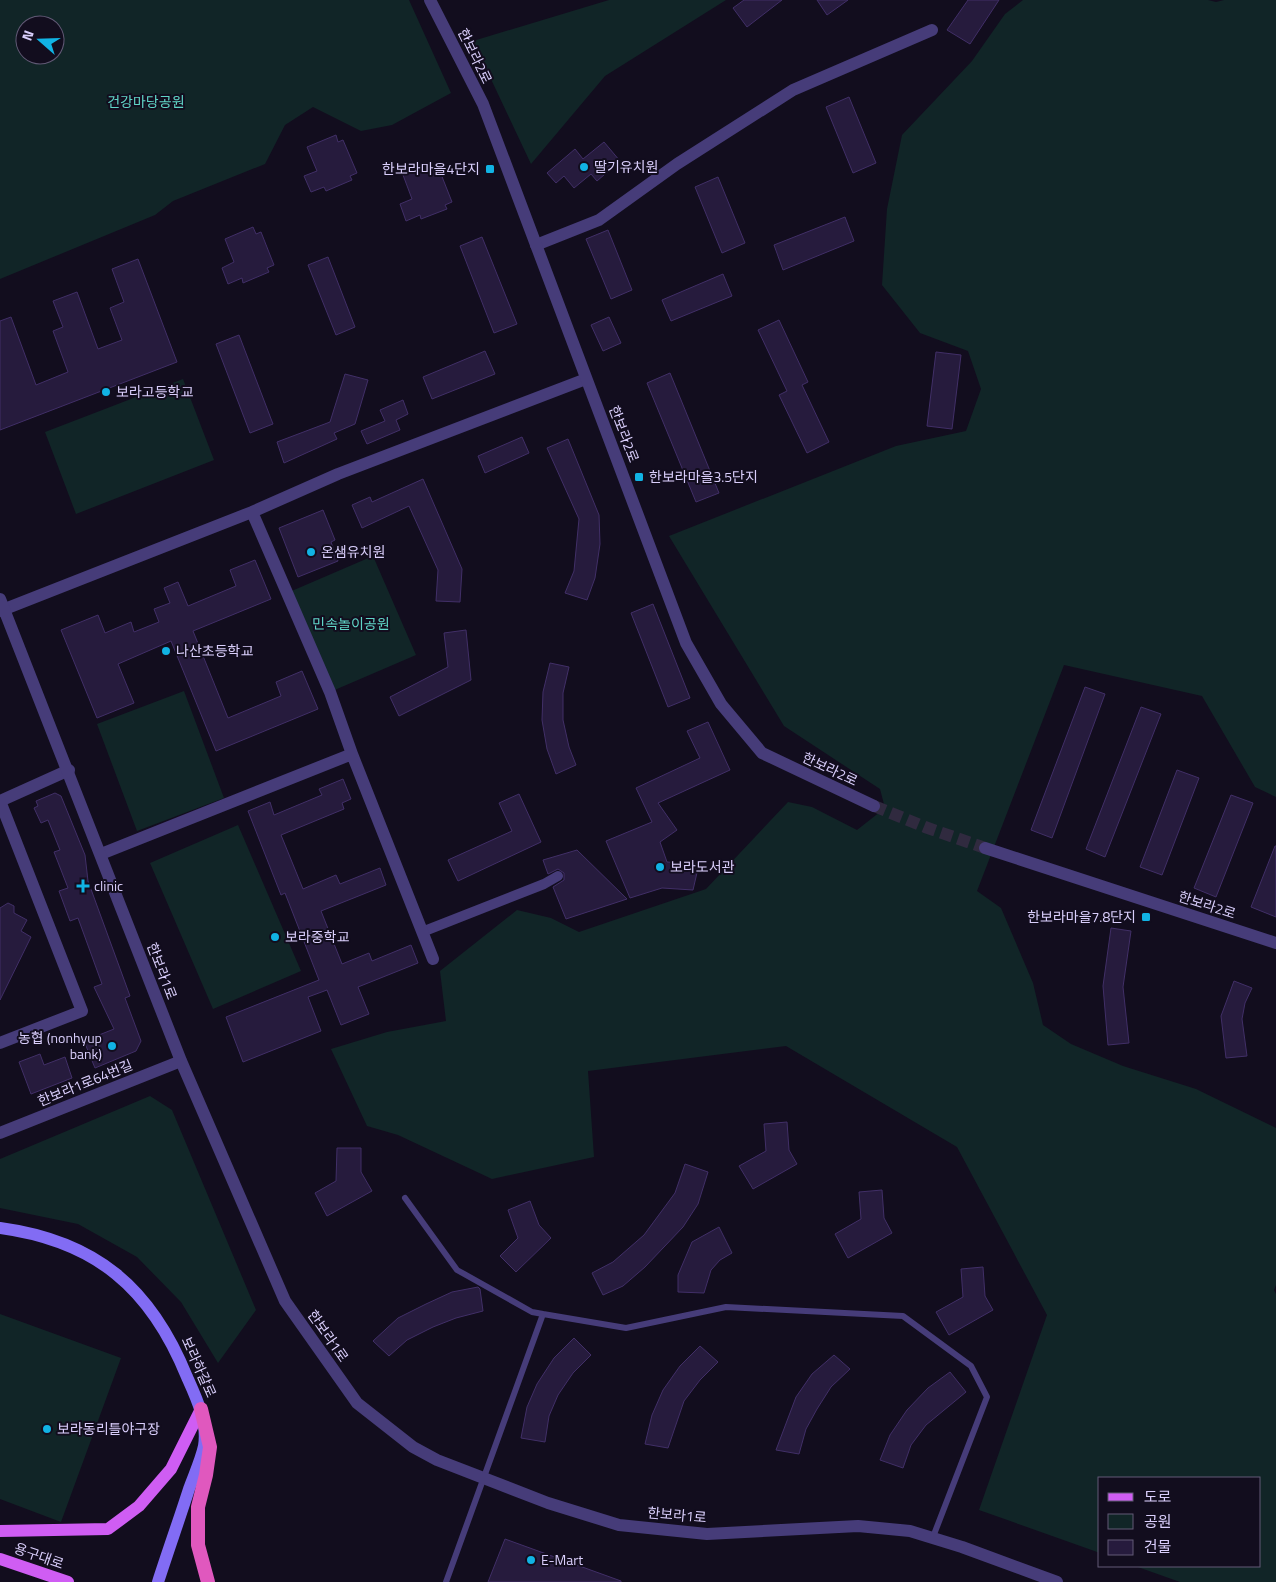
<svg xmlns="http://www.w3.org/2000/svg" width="1276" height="1582" font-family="'Titillium Web','Noto Sans KR',sans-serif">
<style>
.green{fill:#112527;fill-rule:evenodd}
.building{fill:#261b3d;stroke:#412f67}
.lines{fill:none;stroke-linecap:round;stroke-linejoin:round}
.tertiary-tunnel{stroke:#302a3f;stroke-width:12;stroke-dasharray:12 6;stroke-linecap:butt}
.service{stroke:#463c79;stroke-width:6}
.pedestrian{stroke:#463c79;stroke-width:10}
.minor{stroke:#463c79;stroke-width:12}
.tertiary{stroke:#463c79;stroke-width:12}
.secondary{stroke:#826cf4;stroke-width:12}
.primary{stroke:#cf5df3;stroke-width:12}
.trunk{stroke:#e058be;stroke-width:14}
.poi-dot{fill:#11b3e4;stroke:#120d1e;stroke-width:2}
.labels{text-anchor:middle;stroke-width:4;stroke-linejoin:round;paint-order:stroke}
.street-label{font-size:14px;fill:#d9cefb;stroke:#120d1e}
.park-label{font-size:14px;fill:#60d5c7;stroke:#120d1e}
.poi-label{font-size:14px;fill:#d9cefb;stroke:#120d1e;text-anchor:start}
</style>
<rect width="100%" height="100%" fill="#120d1e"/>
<!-- green -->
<path class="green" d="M0,0H409L451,93L392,125L361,131L313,107L285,125L265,164L173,201L155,215L0,279ZM25,25H55V55H25Z
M609,0H726L605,76L531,164L473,41Z
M1023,0H1208L1216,2L1224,0H1276V797L1255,787L1202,696L1064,665L977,891L1001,908L1033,983L1043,1025L1071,1044L1123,1066L1196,1089L1276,1128V1285L1274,1290L1276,1294V1582H1180L1135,1566H1260V1478H1100V1553L979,1510L1047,1315L957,1147L786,1046L588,1071L594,1157L492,1179L398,1135L367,1126L331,1049L387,1032L446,1021L440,971L517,910L551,918L579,932L706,889L788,802L812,807L857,830L885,808L880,789L784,726L669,536L896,446L966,431L981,389L968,351L920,333L882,285L887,209L902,135L972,61L1005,14Z
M183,379L214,460L76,514L45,432Z
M373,556L416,655L330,692L287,593Z
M184,691L224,798L137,831L97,724Z
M238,825L301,971L213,1009L150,863Z
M150,1096L172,1110L256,1310L218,1363L181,1302L137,1257L78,1224L0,1208V1159Z
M0,1314L121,1358L61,1522L0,1499Z"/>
<!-- building -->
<path class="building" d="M744,0H782L747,27L733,8Z
M817,0H848L827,15Z
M968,0H999L970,44L947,30Z
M849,97L876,163L853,173L826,107Z
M336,135L338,142L343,140L357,173L350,176L352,180L326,191L324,187L311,192L304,176L317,171L307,147Z
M604,142L620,161L597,181L591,174L574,188L564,176L556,183L547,173L575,149L583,159Z
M431,164L434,171L439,169L452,202L445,205L447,209L421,219L420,215L406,221L400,204L412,199L403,175Z
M718,177L745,243L722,253L695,187Z
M845,217L854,241L783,270L774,245Z
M253,227L256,234L261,232L274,265L267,268L269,272L243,283L242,278L228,284L222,268L234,262L225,239Z
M608,230L632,290L611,299L586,239Z
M482,237L517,324L494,333L460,246Z
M328,257L355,327L336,335L308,265Z
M138,259L177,362L0,430V321L11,317L36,385L68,372L53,331L63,327L53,301L77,292L98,349L122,340L110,308L124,302L112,269Z
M723,274L732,296L671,321L662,300Z
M609,317L621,343L603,351L591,325Z
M779,320L808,382L802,385L829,442L807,453L779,395L787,391L758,330Z
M239,335L273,424L250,433L216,344Z
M485,351L495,374L432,399L423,377Z
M936,352L961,355L952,429L927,426Z
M670,373L719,493L696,502L647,383Z
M345,374L368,380L355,424L334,433L337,439L284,463L277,442L330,422Z
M403,400L408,414L396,420L400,430L367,444L361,431L385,421L380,410Z
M522,437L529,453L485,473L478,456Z
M568,439L599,515L600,544L595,578L587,600L565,593L574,571L579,519L547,448Z
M423,479L462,569L460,602L436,601L438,570L409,506L362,528L352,505L370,497L372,502Z
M323,510L335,540L331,542L338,561L298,577L279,528Z
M255,560L271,599L193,631L228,718L281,696L276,682L302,671L318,709L216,751L171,641L118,664L134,703L97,718L61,630L98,615L105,633L131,622L134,632L159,622L154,609L170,603L164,588L178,582L188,606L236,586L230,570Z
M653,604L690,698L668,707L631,613Z
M466,630L471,680L399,716L390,697L448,667L444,633Z
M550,663L569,667L563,693V720L569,747L576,765L556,774L547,749L542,720L543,692Z
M1085,687L1105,694L1052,838L1031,830Z
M1141,707L1161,714L1105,857L1086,849Z
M708,722L730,770L658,803L677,830L660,842L667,862L699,864L693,890L662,888L630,898L606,841L652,822L636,788L700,758L687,731Z
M1177,770L1199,778L1162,875L1140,867Z
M343,779L351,799L342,803L344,809L281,835L303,889L336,875L340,884L380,868L386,885L321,911L342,964L369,953L372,961L411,945L418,963L358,987L369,1014L341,1025L327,990L308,997L321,1031L243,1062L226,1017L319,980L285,893L281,895L248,811L270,802L274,815L322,795L319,789Z
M55,793L61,796L85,855L88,881L130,996L125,998L141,1041L136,1051L95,1068L84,1041L114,1029L94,987L102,984L78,918L70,921L59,891L68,888L54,852L60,850L48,820L41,823L34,808L38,806L36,801Z
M519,794L541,842L458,881L448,860L512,831L499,803Z
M1231,795L1253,803L1216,897L1194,888Z
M1275,846H1276V917L1251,907Z
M577,850L627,899L566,919L553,887L564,880V873L558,869L548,874L543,860Z
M8,903L14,906V913L27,920L21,931L31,937L0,1000V908Z
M1111,928L1131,931L1123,987L1129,1043L1108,1045L1103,986Z
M1234,981L1252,988L1245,1003L1242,1019L1247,1056L1226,1058L1221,1016Z
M40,1054L44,1065L65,1057L72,1078L31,1094L19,1062Z
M787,1122L789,1150L797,1164L753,1189L739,1166L766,1151L764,1124Z
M337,1148H361V1172L372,1191L327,1216L315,1193L336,1181Z
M685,1164L708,1172L698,1204L683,1227L645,1267L623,1286L603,1295L592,1273L613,1262L644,1235L675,1193Z
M882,1190L884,1218L892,1233L848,1258L835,1234L861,1219L859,1192Z
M530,1201L539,1225L551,1238L516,1272L500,1256L518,1238L508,1210Z
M719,1227L732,1253L720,1260L711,1270L704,1293L678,1292V1275L692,1242Z
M983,1267L985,1296L993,1310L949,1335L936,1312L963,1297L961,1269Z
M478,1287L480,1289L483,1311L456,1318L433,1327L407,1340L389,1356L373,1341L398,1318L426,1304L452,1292Z
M574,1338L591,1355L573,1373L558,1395L549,1416L545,1442L521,1438L527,1407L537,1384L554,1358Z
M700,1346L718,1362L700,1380L684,1401L668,1448L645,1444L652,1415L663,1390L680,1366Z
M834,1355L850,1369L831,1387L817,1409L806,1429L799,1454L776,1450L796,1397L812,1374Z
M950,1372L966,1392L926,1425L911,1445L903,1468L880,1460L890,1435L907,1410L928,1388Z
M505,1539L621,1581V1582H488Z"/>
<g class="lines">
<!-- tertiary-tunnel -->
<path class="tertiary-tunnel" d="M874,806L925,827L985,848"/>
<!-- service -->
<path class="service" d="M405,1198L457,1270L532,1312L543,1314
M446,1582L543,1314L626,1328L726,1307L903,1316L971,1366L987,1397L933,1537"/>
<!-- pedestrian -->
<path class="pedestrian" d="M422,932L544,884L558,876"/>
<!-- minor -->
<path class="minor" d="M536,245L599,220L677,164L793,90L932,30
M252,512L330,692L352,754
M0,611L252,512L338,474L586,379
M101,854L352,754L433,959
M0,1043L82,1011L0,801L69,770"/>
<!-- tertiary -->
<path class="tertiary" d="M430,0L483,104L686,643L721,704L762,753L874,806
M0,599L181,1061L285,1301L357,1403L413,1447L437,1460L548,1503L619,1525L707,1534L858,1526L910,1531L962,1547L1057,1582
M985,848L1276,943
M0,1133L181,1061"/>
<!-- secondary -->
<path class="secondary" d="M0,1228C96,1241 151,1288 187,1377C196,1397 208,1422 204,1446C201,1460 194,1475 189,1489C179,1520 168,1551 158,1582"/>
<!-- primary -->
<path class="primary" d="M0,1531L108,1529L139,1506L171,1469L201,1409
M0,1559L68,1582"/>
<!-- trunk -->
<path class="trunk" d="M201,1409L210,1447L206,1475L198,1507V1545L208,1582"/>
</g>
<!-- markers -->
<g class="poi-dot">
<circle cx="584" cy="167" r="5"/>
<rect x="485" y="164" width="10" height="10" rx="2.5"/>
<circle cx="106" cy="392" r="5"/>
<rect x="634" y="472" width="10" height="10" rx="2.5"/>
<circle cx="311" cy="552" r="5"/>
<circle cx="166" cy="651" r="5"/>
<circle cx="660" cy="867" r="5"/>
<path d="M80.5 878.5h5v5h5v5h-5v5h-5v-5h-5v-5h5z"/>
<rect x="1141" y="912" width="10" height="10" rx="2.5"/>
<circle cx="275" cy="937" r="5"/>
<circle cx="112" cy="1046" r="5"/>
<circle cx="47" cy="1429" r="5"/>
<circle cx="531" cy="1560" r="5"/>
</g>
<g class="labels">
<!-- street labels -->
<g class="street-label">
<text transform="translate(475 56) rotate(64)" y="5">한보라2로</text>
<text transform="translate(624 434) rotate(69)" y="5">한보라2로</text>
<text transform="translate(830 769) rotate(25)" y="5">한보라2로</text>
<text transform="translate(1207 905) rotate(18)" y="5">한보라2로</text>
<text transform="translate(162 971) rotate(69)" y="5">한보라1로</text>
<text transform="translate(85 1083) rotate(-22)" y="5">한보라1로64번길</text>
<text transform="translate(328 1336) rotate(55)" y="5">한보라1로</text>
<text transform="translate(199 1367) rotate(66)" y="5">보라하갈로</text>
<text transform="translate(677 1515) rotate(5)" y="5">한보라1로</text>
<text transform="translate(39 1556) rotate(19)" y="5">용구대로</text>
</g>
<!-- park labels -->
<g class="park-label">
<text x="146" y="107">건강마당공원</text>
<text x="351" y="629">민속놀이공원</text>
</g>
<!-- poi labels -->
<g class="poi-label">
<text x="594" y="172">딸기유치원</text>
<text x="480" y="174" text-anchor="end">한보라마을4단지</text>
<text x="116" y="397">보라고등학교</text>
<text x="649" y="482">한보라마을3.5단지</text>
<text x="321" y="557">온샘유치원</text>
<text x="176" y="656">나산초등학교</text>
<text x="670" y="872">보라도서관</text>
<text x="94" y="891">clinic</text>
<text x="1136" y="922" text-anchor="end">한보라마을7.8단지</text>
<text x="285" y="942">보라중학교</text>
<text x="102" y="1043" text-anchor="end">농협 (nonhyup<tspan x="102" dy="16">bank)</tspan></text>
<text x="57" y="1434">보라동리틀야구장</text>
<text x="541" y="1565">E-Mart</text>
</g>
</g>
<!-- legend -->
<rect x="1098" y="1477" width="162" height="90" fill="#120d1e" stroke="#625a76"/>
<rect x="1108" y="1493" width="25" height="8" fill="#cf5df3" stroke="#625a76"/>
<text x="1144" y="1502" font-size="15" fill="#d9cefb">도로</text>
<rect x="1108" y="1514" width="25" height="15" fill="#112527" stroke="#625a76"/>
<text x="1144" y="1527" font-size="15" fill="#d9cefb">공원</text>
<rect x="1108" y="1540" width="25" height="15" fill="#261b3d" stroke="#625a76"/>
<text x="1144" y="1552" font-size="15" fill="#d9cefb">건물</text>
<!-- north arrow -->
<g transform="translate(40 40) rotate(290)"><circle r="24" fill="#120d1e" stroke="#625a76"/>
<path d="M0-4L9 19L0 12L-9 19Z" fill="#11b3e4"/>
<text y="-8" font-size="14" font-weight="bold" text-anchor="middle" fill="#d9cefb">N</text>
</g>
</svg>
